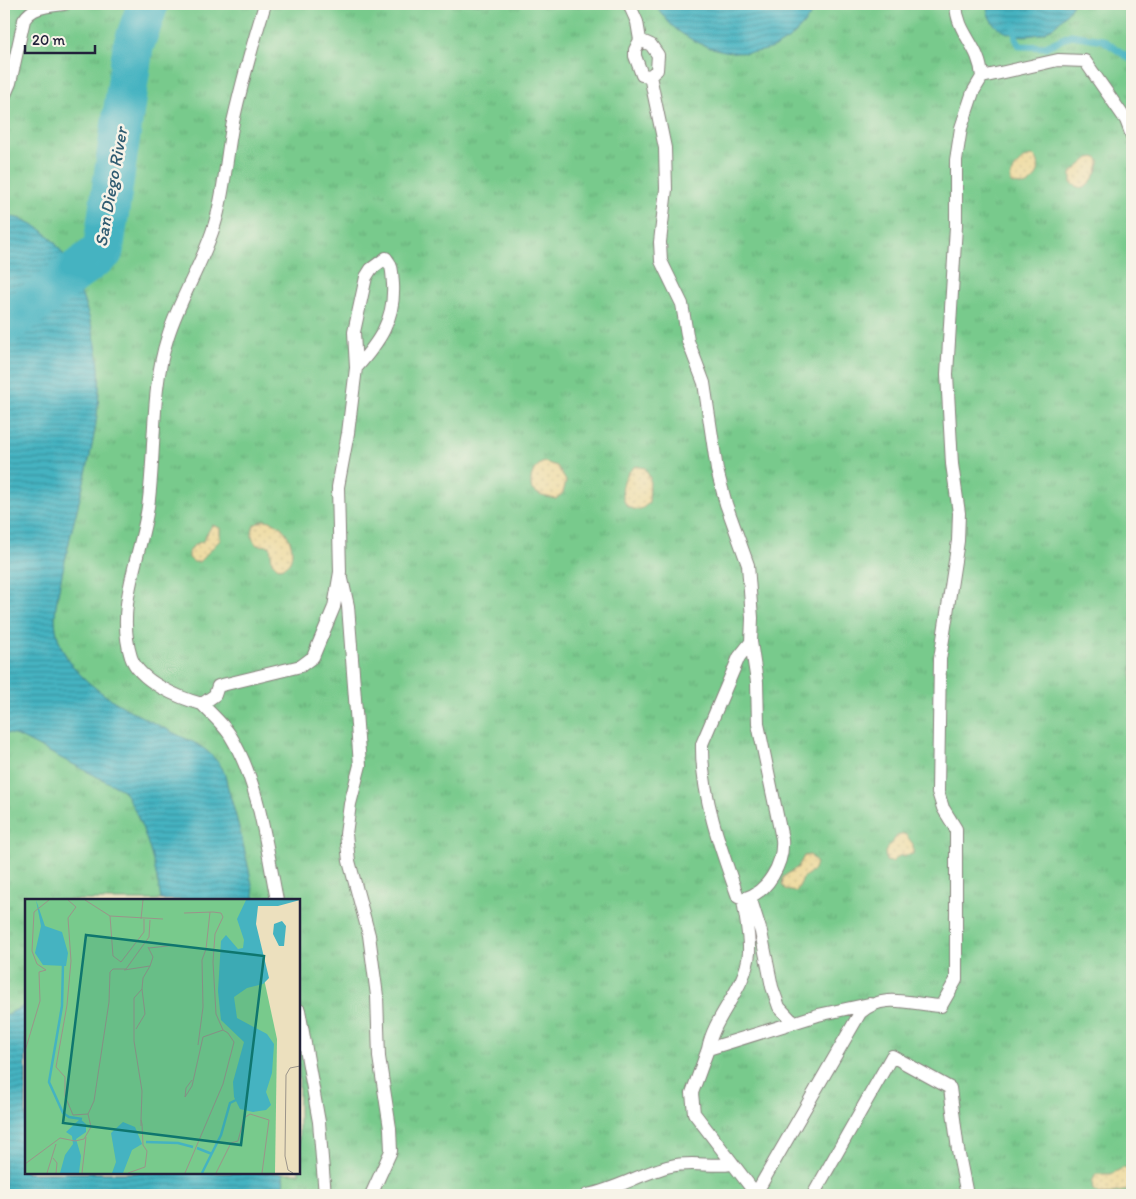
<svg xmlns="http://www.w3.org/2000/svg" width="1136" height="1199" font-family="Itim,sans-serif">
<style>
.grass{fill:url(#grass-tufts);stroke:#4d7664;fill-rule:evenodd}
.sand{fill:url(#sand-dots);stroke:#887e6c}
.water{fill:url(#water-rules);stroke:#346a7e}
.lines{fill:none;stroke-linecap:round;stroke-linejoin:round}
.stream{stroke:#45b3c1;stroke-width:7}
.river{stroke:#45b3c1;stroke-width:41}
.lane-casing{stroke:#87817c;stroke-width:14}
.lane{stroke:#fff;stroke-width:12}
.labels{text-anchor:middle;stroke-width:5;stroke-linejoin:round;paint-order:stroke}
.water-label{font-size:18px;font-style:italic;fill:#305c71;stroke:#f7f3e8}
.inset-river{fill:none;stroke:#45b3c1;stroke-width:2.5}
.inset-road{fill:none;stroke:#9b948a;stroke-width:1}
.view{fill:#0f766e;fill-opacity:0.15;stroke:#0f766e;stroke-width:2.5}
.inset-edge{fill:none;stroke:#22223b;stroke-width:2.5}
</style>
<defs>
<pattern id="grass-tufts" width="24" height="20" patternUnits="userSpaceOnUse" patternTransform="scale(1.25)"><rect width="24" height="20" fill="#78ca8c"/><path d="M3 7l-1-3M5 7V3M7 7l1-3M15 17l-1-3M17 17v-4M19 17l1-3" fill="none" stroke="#68ad7a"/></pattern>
<pattern id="sand-dots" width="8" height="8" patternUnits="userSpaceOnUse" patternTransform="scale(1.25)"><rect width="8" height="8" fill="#eeda9e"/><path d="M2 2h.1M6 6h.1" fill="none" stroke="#ccbb89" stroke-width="1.8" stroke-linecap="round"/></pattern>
<pattern id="water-rules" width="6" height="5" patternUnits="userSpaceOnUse" patternTransform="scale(1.25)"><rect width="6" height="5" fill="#45b3c1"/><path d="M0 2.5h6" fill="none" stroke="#39919e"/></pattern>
</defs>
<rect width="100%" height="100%" fill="#f7f3e8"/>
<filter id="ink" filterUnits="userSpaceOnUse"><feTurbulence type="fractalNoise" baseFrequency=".02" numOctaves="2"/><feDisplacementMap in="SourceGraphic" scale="10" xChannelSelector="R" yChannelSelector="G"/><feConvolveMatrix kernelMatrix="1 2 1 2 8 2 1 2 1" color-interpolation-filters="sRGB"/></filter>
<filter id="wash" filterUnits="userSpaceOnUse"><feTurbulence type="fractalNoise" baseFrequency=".0096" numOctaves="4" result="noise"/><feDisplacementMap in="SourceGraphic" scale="20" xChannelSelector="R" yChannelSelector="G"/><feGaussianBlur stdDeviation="1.12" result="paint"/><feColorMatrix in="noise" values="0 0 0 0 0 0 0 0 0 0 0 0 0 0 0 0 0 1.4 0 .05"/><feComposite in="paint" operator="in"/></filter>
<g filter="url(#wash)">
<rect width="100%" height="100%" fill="#ece0be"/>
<!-- grass -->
<path class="grass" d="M4,4H1132V1195H31L4,1119ZM26,900H299V1173H26Z"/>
<!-- sand -->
<path class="sand" d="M1034,156C1044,167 1036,182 1024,186L1011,183L1010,178C1014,168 1021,156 1034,156Z
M1095,157L1099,160C1100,170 1091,186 1080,188L1071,183V173L1089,158Z
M544,462L557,466L566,481L563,493L556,499L542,496L532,490C529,479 532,467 544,462Z
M636,466L645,468L650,478L649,502C643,510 636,512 627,506C618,494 623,473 636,466Z
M264,520C292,521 303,567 278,568L272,562L270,546L257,545C251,539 251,534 254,525Z
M212,525L220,528V540L199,562H194L189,558V552L194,545L203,541Z
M905,834L913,844V854L899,856L892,862L886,861L885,852L897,836Z
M810,855L816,862L814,870L804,877L796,892L786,890L782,885L783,877L798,867L804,856Z
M1125,1167L1132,1172V1187L1128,1190L1102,1195L1093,1190L1092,1182L1096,1174H1111Z"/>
<!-- water -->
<path class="water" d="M655,4H818C811,16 800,30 789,39C756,63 707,53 677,30C668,23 661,13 655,4Z
M987,4H1073C1066,15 1055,29 1042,33C1019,41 986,32 987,4Z
M4,216C38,218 60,243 73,273C85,302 97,336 99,368C102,424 83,483 70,538C66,558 55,600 55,619C57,678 124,708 170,731C191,742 204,744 220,765C225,771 226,781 228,788C239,825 248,862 255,900H161C155,863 144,821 123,790L20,737L4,732Z
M26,1005V1173H283L284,1195H4V1016Z"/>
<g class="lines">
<!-- stream -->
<path class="stream" d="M1014,25L1016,39L1020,46L1045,47L1071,35L1103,40L1132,60"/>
<!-- river -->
<path class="river" d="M4,325L103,251L133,47L148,4"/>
</g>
</g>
<g filter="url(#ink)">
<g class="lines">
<defs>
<path id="lane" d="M265,4C253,43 242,82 233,122C227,153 225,185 217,216C206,258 181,295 168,336C150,391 156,451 148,507C141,556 115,606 131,657C139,681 179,698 202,704L215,695L218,686L301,666L313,657L334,607L340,572L338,487L348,433L356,368L354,332L366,277L371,269L386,258C393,266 392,274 393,284C395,320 379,342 356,368
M629,4L637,22L640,40L635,50V56L642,75L650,76L657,70L658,55L651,45L640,40
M956,4C957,35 980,45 982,77
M650,76L665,148L666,189L660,242L661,261L682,304L688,341L704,383L717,470L726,504L748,565L752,618L751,642L757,682L758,724L782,839C784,863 768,893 743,899L738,897C721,850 701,796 702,744L739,657L751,642
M4,97L10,83L24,20C32,6 49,6 64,4
M342,579L348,606L360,765L350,804L346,834L349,861L369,935L377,996L379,1057L390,1128L391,1151L371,1195
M202,704C211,714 223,724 230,735C260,784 266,846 277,900
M750,897L761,932L772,987L779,1007L793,1022
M743,899C745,916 750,936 749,953C746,989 714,1015 708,1049L818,1015L869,1004
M299,1010L319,1122L325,1195
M708,1049L692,1093L694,1113L756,1194
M587,1195C618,1189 643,1172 671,1166C690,1161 712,1167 732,1164
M755,1195L860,1013C883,991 913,1005 941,1006L956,980V829L943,808L938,792L940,659L958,541L959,513L952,464L947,374L956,226V160L961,128L973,92L982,77L1058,60L1085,61L1126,120L1132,136
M813,1195L892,1056L950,1088L958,1150L967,1195"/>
</defs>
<!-- lane casing -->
<use href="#lane" class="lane-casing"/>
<!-- lane -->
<use href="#lane" class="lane"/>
</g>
</g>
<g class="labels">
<!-- water labels -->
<g class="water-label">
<text transform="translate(111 187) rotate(-80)" y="6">San Diego River</text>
</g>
</g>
<!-- overview -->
<g transform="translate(25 899)">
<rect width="275" height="275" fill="#ece0be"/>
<path d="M0,1H222L252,140L250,274H0Z" fill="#78ca8c"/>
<path d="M11,1L20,27L37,33L43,54L41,67L18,66L10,54L16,27ZM221,1H275L253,7H233L231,25L244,79L238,85L222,89L209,98L212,119L242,135L249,145L247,174L241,193L246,206L241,211L228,213L215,210L209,198L208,183L219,143L196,121L193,92L196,42L201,36L213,50L218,49L219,41L212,20ZM257,22L261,27L259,47H254L248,35L249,25ZM55,220L61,225V233L51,240L56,257L54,274H35L40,256L48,245L47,237L41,233ZM98,223L110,228L117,245L107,251L98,274H87L91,263L86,234Z" fill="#45b3c1"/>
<path class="inset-river" d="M38,65L37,107L24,183L38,214L44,218L57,220M121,243L153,244L168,248M172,249L187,255M177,274L196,236L205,204L217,198"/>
<path class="inset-road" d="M43,1L51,8L43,19L46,62L42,106L31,168L40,178V197L48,216L63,215L69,202L84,103L85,73L88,70H101L124,38L125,21M60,1L85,17L138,20M159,14L188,13L196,14L198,18L190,35L188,63L191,115L198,131M85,17L88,57L96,63L119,33V20M116,20L118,1M123,48L128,58L125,67M124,49L151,46M99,71L125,67L118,79L117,90M111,130L120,115L117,90L109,99V142L117,192L116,221M173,146L178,108L177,61L181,50L185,13M0,152L15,102L14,73L21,71L12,65L7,52L9,13L24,1M28,259L32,264L31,274M0,265L35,239L50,242L59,240L66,228L63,215M22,274L31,245M57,274L61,238M103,274L120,268L122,252L118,246L117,225L116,221V227M160,274L198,185L209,143L203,134L198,131L178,138L167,187L160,198L161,189L167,181M191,274L206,244L213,242L219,219L225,215L244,221L237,274M268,274L263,271L260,257L261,176L265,169L275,167"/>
<path class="view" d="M61,36L239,57L216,246L38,224Z"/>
<rect width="275" height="275" class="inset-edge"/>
</g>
<!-- margin -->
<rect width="1136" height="1199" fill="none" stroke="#f7f3e8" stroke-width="20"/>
<!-- scale -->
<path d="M25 45v8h70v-8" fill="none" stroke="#22223b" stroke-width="2.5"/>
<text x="32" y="45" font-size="15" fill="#22223b" stroke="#f7f3e8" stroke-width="4" paint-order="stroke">20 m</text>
</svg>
